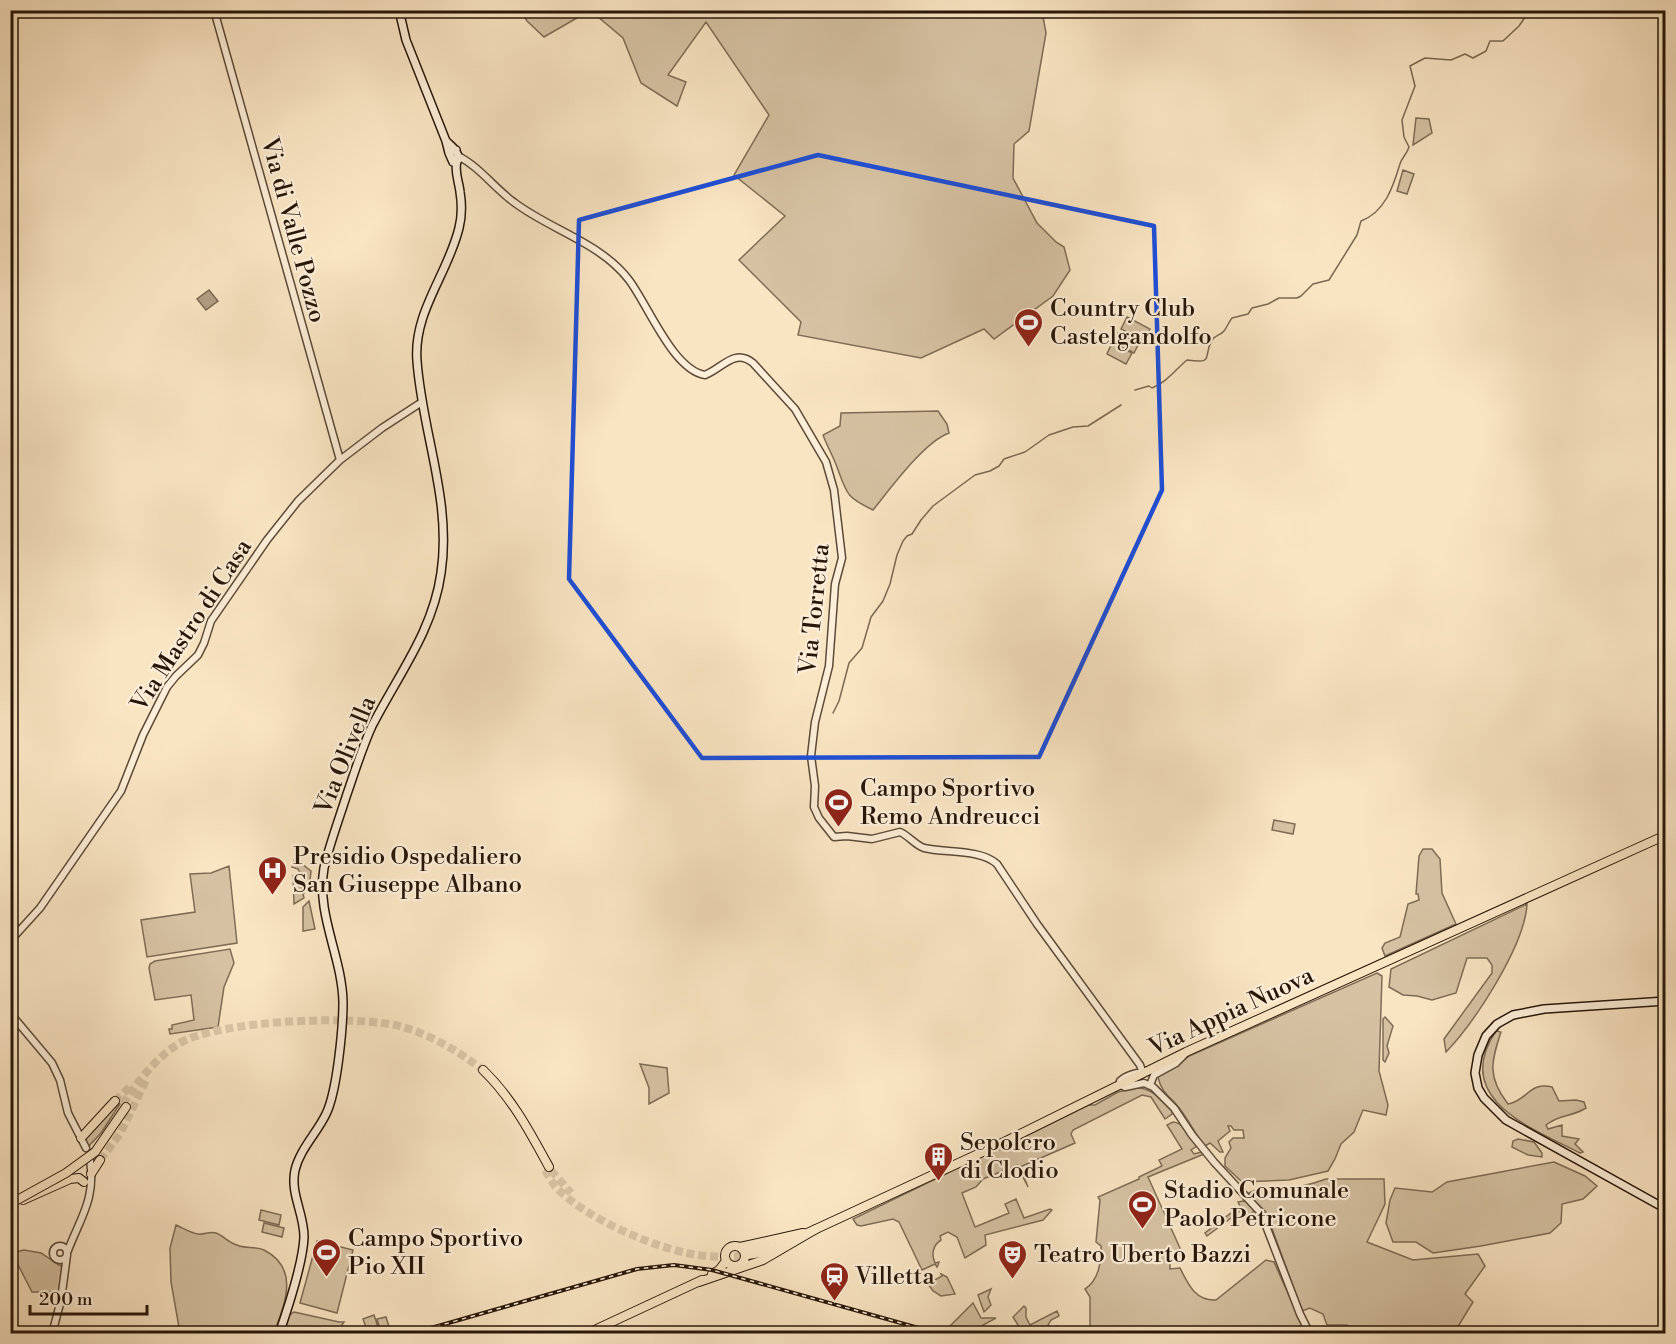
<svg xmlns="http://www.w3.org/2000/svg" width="1676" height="1344" font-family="'Libre Bodoni',serif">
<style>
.green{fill:#d6c2a3;stroke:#7e6c56;stroke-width:1.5}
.water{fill:#b29f84;stroke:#7a6853;stroke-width:1.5}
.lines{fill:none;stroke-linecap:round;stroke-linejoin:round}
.stream{stroke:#7a6853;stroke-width:1.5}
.trunk-tunnel{stroke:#dac6a7;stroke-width:8;stroke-dasharray:8 4;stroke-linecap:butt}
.tertiary-casing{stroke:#5c4a38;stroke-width:9}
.secondary-casing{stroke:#271609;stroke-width:10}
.primary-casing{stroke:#271609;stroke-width:10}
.trunk-casing{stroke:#271609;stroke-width:10}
.tertiary{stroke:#fceed8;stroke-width:6}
.secondary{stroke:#fceed8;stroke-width:7}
.primary{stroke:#fae5c3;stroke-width:8}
.trunk{stroke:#fae5c3;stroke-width:8}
.rail-casing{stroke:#271609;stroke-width:4}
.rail{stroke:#fceed8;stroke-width:1.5;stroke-dasharray:4.5;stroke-linecap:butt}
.trunk-bridge-casing{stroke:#271609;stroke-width:10;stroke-linecap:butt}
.trunk-bridge{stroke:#fae5c3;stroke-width:8}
.marked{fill:none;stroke:#1d4ed8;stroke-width:4.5;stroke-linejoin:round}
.labels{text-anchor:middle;stroke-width:4.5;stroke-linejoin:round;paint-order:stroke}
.street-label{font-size:24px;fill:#271609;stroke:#fceed8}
.poi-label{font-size:24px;fill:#271609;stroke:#fceed8;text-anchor:start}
</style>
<rect width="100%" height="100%" fill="#fae5c3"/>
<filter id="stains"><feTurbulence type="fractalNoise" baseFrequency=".00333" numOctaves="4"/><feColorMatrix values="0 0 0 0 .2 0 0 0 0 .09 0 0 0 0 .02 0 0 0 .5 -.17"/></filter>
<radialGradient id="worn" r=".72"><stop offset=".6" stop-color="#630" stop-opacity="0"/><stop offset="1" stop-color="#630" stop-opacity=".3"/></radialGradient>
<!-- green -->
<path class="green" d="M521,11H589L544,37L527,21Z
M591,11H1042L1046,33L1029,131L1014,144L1013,178L1037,223L1056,242L1064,247L1070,270L1053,296L994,339L984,329L921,358L798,335L801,322L739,260L785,216L734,175L769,115L706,22L668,75L686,82L677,106L641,83L623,38Z
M1416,118L1429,119L1432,133L1413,145Z
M1403,170L1414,174L1407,194L1397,191Z
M1127,317L1150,329L1144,341L1121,329Z
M1118,333L1139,343L1134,353L1114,342Z
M1112,343L1132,353L1126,364L1107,354Z
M938,411L947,424L949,433C924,442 890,489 873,510C846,497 847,494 837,467C833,456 827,446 823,435L840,426L841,413Z
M1274,820L1295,824L1293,834L1272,830Z
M1423,849H1432L1440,859L1442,893L1456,924L1385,956L1382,948L1385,943L1400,937L1408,904L1419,900L1418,894H1416L1419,856Z
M296,854L302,864L311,871L309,890L298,869L292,867Z
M229,866L237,943L147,957L141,920L195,912L190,874L211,873Z
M295,875L304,893L303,894L304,898L294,904L293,876Z
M309,901L315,929L303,931V907Z
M1527,904C1525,945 1475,1022 1446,1052L1444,1039L1492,973V965L1487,958H1467L1456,993L1432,1000L1417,996L1403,995L1389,987L1391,969Z
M230,949L234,963L224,987L218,1027L170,1034L169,1029H172V1025L194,1020L191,995L155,1000L149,968L150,964L155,961Z
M1377,973L1382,976L1379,1071L1388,1105L1386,1115L1363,1110L1354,1132L1341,1144L1335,1159L1328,1171L1289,1180L1242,1182L1225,1166V1158L1231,1148L1229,1142L1233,1138H1244L1243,1130H1234L1231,1126H1228L1230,1131L1218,1141L1223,1152H1220L1210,1143L1205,1146C1195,1134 1189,1121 1180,1109C1171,1097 1161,1093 1158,1077L1160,1074L1187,1057Z
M1385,1017L1393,1026L1387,1046L1389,1053L1385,1062L1383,1060V1019Z
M1496,1031L1501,1032C1491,1062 1487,1077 1508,1104C1527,1101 1530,1081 1552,1087L1559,1101L1576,1100L1584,1102L1586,1108C1570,1118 1561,1113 1546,1125L1548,1129L1562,1125V1136L1579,1139L1575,1144L1583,1152L1580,1153C1533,1129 1450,1099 1496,1031Z
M640,1064L667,1068L669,1093L649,1104V1088Z
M1137,1088C1152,1088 1162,1100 1172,1109V1114L1165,1119L1151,1097L1142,1095L1073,1130L1071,1134L1075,1143L1020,1167L1028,1187L1017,1165L983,1179L976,1187L962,1193L975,1227L1009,1213L1005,1204L1016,1199L1024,1218L1050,1209L1052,1210L1043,1220L985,1235L986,1245L965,1258L957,1237L948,1232L940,1236L941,1240C933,1245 931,1254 935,1263L939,1262L938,1265L937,1267L935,1264L922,1270L899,1222L893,1219L861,1226L857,1225L853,1219L1088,1105H1095L1118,1092Z
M118,1103L120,1104L101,1133L87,1148L85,1141L87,1135Z
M1173,1122C1185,1123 1191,1137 1197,1146L1191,1150L1194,1154L1201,1152L1204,1154L1148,1177L1180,1248L1179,1255L1170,1261V1269L1180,1268C1188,1284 1195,1301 1216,1300L1266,1260L1274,1262L1306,1333H1090V1297L1085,1289C1098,1281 1102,1262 1101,1246L1096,1242L1100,1200L1098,1197L1139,1179V1177L1162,1166L1159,1160L1182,1149L1167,1125Z
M1518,1139L1534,1142L1542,1153V1157L1528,1155L1512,1147L1513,1141Z
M1554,1162L1585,1176L1597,1186L1583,1199L1562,1204L1561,1223L1550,1233L1481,1246L1433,1253L1416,1242H1393L1386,1223L1390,1200L1395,1188L1432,1192L1447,1182Z
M1326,1179H1384L1385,1204L1367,1242L1413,1260L1478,1254L1485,1266L1465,1294L1473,1302L1454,1333H1355V1328L1346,1325H1327L1323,1314L1310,1308L1302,1311L1266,1212L1247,1194C1261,1186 1265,1189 1279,1189C1295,1188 1310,1185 1326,1179Z
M1243,1201L1248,1202L1255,1210L1248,1217L1243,1209L1207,1236L1205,1233L1240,1206L1238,1202Z
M261,1210L281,1215L279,1225L259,1220Z
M264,1223L284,1228L282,1237L262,1232Z
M176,1225C183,1228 191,1233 198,1234C204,1235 210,1231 216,1233C224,1236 229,1243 237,1245C245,1249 255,1246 264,1250C301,1269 284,1305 274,1333H180L171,1282L170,1248Z
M317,1241L353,1250L337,1313L300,1303Z
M24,1250L41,1253L62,1267L60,1292H32L12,1253Z
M941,1274L947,1277L955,1294L941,1296L933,1291L928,1284L942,1276Z
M991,1289L988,1297L991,1305L984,1312L978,1295Z
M973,1303L981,1318H996L983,1325L978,1333H943Z
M1024,1306L1026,1308V1317L1030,1325L1057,1311L1059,1316L1051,1320L1048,1325L1052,1328L1058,1326L1061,1332L1023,1333L1013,1317Z
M294,1312L339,1322H344L337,1333L282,1334L288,1316Z
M374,1315L380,1333H368L363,1319Z
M386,1317L391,1333H381L377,1319Z"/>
<!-- water -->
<path class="water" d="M209,290L218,301L206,310L197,299Z"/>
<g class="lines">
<!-- stream -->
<path class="stream" d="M1135,390L1149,386L1152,388C1167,382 1175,370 1187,360C1216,364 1202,357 1212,340C1215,335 1221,335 1224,331C1227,327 1229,322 1232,318L1248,314L1252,308L1268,304L1279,298H1297L1301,296L1313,284L1329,280L1357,235L1361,221C1385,212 1393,187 1400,164C1402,157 1407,154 1409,147L1404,137L1402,120L1415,86L1410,66L1425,58L1451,60L1465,54L1473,58L1486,51L1490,41H1503L1519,26L1530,10
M833,713L839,701L849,663L862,648L871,617L883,601L890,584L897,555L903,541L907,536L912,534L921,520L933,506L975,475L990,471L999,466L1004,459L1025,452L1049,435L1073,427L1088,426L1121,405"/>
<!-- trunk-tunnel -->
<path class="trunk-tunnel" d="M115,1101L132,1085
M123,1104C138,1081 155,1059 178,1044C217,1020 359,1014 403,1027C433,1036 458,1051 483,1070
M100,1160L120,1134L146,1080
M545,1170C548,1175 551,1181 555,1186C583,1218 664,1253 706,1256C720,1257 734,1257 748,1255
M551,1170L571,1193"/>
<defs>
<path id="tertiary" d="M214,10L340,460
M1660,10L1666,18
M458,156C480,167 495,189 515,203C551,230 601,243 629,280C648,305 673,370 705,375C723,368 734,348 753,363L795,409L826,462L834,490L842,558L835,584L829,666L815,722L811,756L815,786L814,807L819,818L834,837L847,836L872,839L900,832C909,836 915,845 924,848C945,853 981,849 997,864L1037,924L1140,1065L1143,1073C1136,1072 1125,1076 1120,1081L1121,1085L1125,1087L1144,1083L1153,1087L1174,1108L1192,1135L1214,1162L1261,1213L1300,1314L1310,1334
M10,941L40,908L121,791L143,735L167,687L176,676L198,655L204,643L211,621L267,540L298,501L340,460L382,428L422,402
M10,1013L52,1063L60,1080L68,1113L86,1148
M1150,1085L1154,1075L1176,1063L1186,1053
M53 1253a7 7 0 1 1 14 0a7 7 0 1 1-14 0Z
M67,1253C80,1218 96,1200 90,1160
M52,1334L61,1300L67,1255"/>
<path id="secondary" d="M399,10L406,40L446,141L449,153
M446,141C452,147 459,151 458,160L453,162L449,153L451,149L456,150
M1666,1001L1544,1009L1513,1015L1497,1024L1486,1036L1478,1055L1475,1073L1478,1088L1484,1098L1506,1120L1666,1209
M279,1334C288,1308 303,1263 304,1237C304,1213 290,1194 295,1170C300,1149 317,1133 326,1114C337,1092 343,1028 343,1002C342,956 316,915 324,868C330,843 339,819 347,794C355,771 362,748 372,726C398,675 433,631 441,573C452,501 422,432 417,361C413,312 448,274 459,228C462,216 462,204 460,192C459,182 454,171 457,161"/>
<path id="primary" d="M725 1256a10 10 0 1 1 20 0a10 10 0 1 1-20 0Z
M740,1247L803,1233
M712,1274L719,1270L726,1261
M699,1282L763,1260L816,1229L1004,1142L1186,1052L1666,835
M586,1334L702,1280"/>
<path id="trunk" d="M483,1070C512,1098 530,1132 549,1167
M81,1138L115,1101
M95,1152L126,1107
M91,1174L100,1160
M23,1200L70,1179L79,1178L84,1182
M748,1250L772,1246
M748,1255L766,1252L816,1229"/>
</defs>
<!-- tertiary casing -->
<use href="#tertiary" class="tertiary-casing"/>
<!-- secondary casing -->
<use href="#secondary" class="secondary-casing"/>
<!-- primary casing -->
<use href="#primary" class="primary-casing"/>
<!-- trunk casing -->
<use href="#trunk" class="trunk-casing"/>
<!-- tertiary -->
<use href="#tertiary" class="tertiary"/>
<!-- secondary -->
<use href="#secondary" class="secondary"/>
<!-- primary -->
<use href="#primary" class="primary"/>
<!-- trunk -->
<use href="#trunk" class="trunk"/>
<defs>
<path id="rail" d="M410,1334L637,1269L674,1265L712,1270L940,1334"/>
</defs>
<!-- rail casing -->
<use href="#rail" class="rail-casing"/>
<!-- rail -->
<use href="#rail" class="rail"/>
<defs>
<path id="trunk-bridge" d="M10,1204L66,1173L95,1152"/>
</defs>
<!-- trunk-bridge casing -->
<use href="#trunk-bridge" class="trunk-bridge-casing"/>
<!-- trunk-bridge -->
<use href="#trunk-bridge" class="trunk-bridge"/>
</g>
<!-- marked area -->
<path class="marked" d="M818,155L1154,226L1162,490L1039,757L702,758L569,579L579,220Z"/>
<!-- icons -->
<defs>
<symbol id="stadium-pin" viewBox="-11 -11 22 30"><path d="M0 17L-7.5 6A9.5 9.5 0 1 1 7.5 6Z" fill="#8f2418" stroke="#fceed8"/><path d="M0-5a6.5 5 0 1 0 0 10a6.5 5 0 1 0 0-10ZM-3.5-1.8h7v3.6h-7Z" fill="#fff"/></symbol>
<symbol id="hospital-pin" viewBox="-11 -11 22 30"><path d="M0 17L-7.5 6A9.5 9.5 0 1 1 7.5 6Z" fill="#8f2418" stroke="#fceed8"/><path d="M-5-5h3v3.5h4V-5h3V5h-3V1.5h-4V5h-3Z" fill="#fff"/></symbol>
<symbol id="building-pin" viewBox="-11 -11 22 30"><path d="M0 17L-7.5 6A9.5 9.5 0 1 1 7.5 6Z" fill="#8f2418" stroke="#fceed8"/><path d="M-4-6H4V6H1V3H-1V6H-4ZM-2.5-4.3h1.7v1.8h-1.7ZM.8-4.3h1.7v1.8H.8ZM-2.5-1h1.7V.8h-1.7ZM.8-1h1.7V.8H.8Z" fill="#fff"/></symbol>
<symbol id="theatre-pin" viewBox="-11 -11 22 30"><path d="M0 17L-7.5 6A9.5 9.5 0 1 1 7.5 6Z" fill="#8f2418" stroke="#fceed8"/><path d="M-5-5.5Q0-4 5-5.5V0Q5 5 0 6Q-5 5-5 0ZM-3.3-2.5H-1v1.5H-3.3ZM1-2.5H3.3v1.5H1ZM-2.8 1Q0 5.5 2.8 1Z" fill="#fff"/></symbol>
<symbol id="station-pin" viewBox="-11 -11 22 30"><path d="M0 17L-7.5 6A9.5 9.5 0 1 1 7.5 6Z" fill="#8f2418" stroke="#fceed8"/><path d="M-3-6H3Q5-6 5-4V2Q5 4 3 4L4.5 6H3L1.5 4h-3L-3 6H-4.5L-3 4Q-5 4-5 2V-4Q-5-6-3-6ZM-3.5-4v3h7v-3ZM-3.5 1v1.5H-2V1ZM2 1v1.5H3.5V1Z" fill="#fff"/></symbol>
</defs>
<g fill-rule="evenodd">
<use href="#stadium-pin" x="1012" y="306" width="33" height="45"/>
<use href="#stadium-pin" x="822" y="786" width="33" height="45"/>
<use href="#hospital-pin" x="256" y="854" width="33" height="45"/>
<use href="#building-pin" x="922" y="1140" width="33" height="45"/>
<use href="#stadium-pin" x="1126" y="1188" width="33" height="45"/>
<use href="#stadium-pin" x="310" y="1236" width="33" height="45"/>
<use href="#theatre-pin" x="996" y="1238" width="33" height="45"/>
<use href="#station-pin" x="818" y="1260" width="33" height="45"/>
</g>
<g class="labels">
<!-- street labels -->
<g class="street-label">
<text transform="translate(294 230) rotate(75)" y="8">Via di Valle Pozzo</text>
<text transform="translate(814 609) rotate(-84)" y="8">Via Torretta</text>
<text transform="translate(191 625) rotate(-57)" y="8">Via Mastro di Casa</text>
<text transform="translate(345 755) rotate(-68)" y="8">Via Olivella</text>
<text transform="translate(1231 1011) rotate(-25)" y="8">Via Appia Nuova</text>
</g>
<!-- poi labels -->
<g class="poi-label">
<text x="1050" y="316">Country Club<tspan x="1050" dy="28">Castelgandolfo</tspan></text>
<text x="860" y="796">Campo Sportivo<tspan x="860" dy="28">Remo Andreucci</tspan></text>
<text x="293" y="864">Presidio Ospedaliero<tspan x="293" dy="28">San Giuseppe Albano</tspan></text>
<text x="960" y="1150">Sepolcro<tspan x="960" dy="28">di Clodio</tspan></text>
<text x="1164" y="1198">Stadio Comunale<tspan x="1164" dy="28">Paolo Petricone</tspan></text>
<text x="348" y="1246">Campo Sportivo<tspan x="348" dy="28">Pio XII</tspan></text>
<text x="1034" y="1262">Teatro Uberto Bazzi</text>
<text x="855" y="1284">Villetta</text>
</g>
</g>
<!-- margin -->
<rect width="1676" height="1344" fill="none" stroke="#fae5c3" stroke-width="36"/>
<rect x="12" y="12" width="1652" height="1320" fill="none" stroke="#271609" stroke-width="3"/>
<rect x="18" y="18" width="1640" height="1308" fill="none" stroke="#271609" stroke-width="1.5"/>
<!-- scale -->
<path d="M30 1305v9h117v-9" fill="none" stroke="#271609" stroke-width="3"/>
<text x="39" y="1305" font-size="18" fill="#271609" stroke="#fceed8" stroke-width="4.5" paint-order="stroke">200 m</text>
<rect width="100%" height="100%" filter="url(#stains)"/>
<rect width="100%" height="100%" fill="url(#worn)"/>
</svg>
